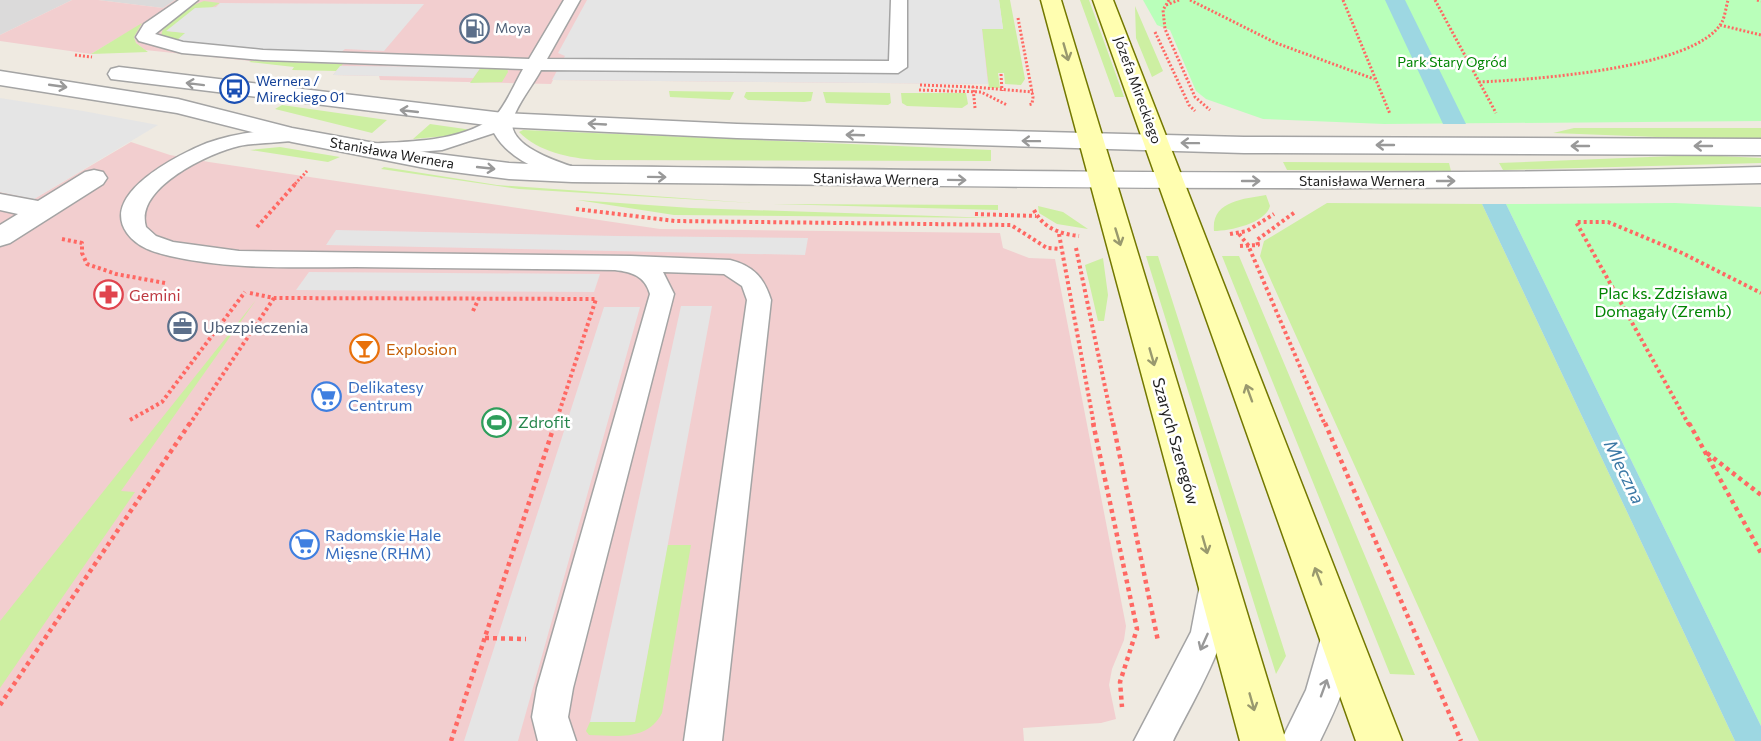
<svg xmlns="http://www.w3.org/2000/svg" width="1761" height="741" font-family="Commissioner,sans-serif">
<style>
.residential{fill:#dbdada}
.commercial{fill:#f2cecf}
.grass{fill:#cdefa2}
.park{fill:#b9ffba}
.parking{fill:#e5e5e5}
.water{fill:#9dd7e2}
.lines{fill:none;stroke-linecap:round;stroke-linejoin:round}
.service-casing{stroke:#a4a4a4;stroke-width:3}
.pedestrian-casing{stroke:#a4a4a4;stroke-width:3}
.tertiary-casing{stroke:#a4a4a4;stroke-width:3}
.secondary-casing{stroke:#737800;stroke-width:3}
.path-far2{stroke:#ff6863;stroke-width:3;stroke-dasharray:2 2;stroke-linecap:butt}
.path-far1{stroke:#ff6863;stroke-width:4;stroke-dasharray:3 3;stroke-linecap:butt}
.path{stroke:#ff6863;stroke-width:4.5;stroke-dasharray:4 4;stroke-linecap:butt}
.service{fill:#fff;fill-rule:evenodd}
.pedestrian{fill:#fff;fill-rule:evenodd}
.tertiary{fill:#fff;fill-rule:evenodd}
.secondary{fill:#fffeb0;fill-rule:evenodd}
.oneway{stroke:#99996e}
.oneway2{stroke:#999}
.labels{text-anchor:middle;stroke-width:5;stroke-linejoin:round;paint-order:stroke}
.far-service-label{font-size:14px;fill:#4e5e75;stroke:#fff;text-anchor:start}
.far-park-label{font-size:14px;fill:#018502;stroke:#fff}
.far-transit-label{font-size:14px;fill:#164399;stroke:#fff;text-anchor:start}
.far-street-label{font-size:14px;fill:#1d1d1d;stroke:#fff}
.park-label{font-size:16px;fill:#018502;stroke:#fff}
.health-label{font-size:16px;fill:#be3a42;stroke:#fff;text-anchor:start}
.service-label{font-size:16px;fill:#4e5e75;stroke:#fff;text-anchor:start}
.food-label{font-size:16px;fill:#c56008;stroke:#fff;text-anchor:start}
.shop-label{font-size:16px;fill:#366cbe;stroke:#fff;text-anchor:start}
.leisure-label{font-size:16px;fill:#27864d;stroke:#fff;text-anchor:start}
.street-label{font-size:16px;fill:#1d1d1d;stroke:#fff}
.water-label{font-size:18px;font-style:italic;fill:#3b78a5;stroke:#fff}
</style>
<rect width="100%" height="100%" fill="#efeae1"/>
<!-- residential -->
<path class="residential" d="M0,0H72L0,35Z
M98,0H175L163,8Z"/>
<!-- commercial -->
<path class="commercial" d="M72,0H98L163,8L175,0H999L988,84L553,80L551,84L380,80L379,76L333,75L342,64L251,61L145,50L136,43L134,37L140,25L91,54L0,41V35Z
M131,142L170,155L209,162L660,229L1000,233L1003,248L1029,258L1055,259L1126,626L1124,640L1112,669L1109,685L1116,719L1101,723L1023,728L1024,741H0V192L34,199Z"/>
<!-- grass -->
<path class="grass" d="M999,0H1010L1025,79L1021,85L1005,84L1004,73H998L1000,88H989L982,29H1003Z
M1080,0H1089L1124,97H1115Z
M204,1L220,3L167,31L186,33L175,42L161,36L163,28L191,6Z
M1135,6L1163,71L1152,77L1136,38Z
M142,23L134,37L136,43L148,52L91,54Z
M249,62L251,61L343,64L336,71L292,70L294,67Z
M481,67L507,68L508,72L502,82L470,83Z
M669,91L734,92L730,100L670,97Z
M746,92H813L811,101L804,102L748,100L744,97Z
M823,92L890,93L891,103L888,105L826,103Z
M901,93H966L968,104L962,108L907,106L902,103Z
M282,105L387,120L372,133L275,109Z
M430,124L472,130L458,135L413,139Z
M1574,128H1761V141L1553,133Z
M523,130L991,150V161L596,160C570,158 538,152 519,132Z
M280,147L340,157L328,162L250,150Z
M1700,155L1761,158V163L1503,170L1499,163Z
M1283,162L1449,163L1451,171L1287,170Z
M384,167L497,185L752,203L519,189L381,169Z
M1266,195L1270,206C1266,223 1230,231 1214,231C1211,201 1243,199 1266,195Z
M577,200L691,208L996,218L674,215Z
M1327,203L1482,204L1735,741H1479L1260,256L1264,241Z
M773,204L998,205V210Z
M1038,206L1063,212L1088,229L1057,224L1039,213Z
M1146,256H1158L1286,656L1276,674Z
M1222,256H1239L1415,675L1390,674Z
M1103,258L1108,295L1104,321H1098L1085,265Z
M256,300L121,491L135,492L0,688V621Z
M667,545H691L662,713C648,741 617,736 589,735L586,731L590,722H635Z"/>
<!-- park -->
<path class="park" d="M1143,0H1761V121L1384,124L1263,119L1206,99L1196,91L1170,30L1157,25Z
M1675,203L1761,207V726L1506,204Z"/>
<!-- parking -->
<path class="parking" d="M587,0H999L1003,29H982L988,84L552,80L565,56L558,53Z
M220,3L419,4H424L384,51L345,49L340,53L271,51L175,42L185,33L166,31L195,8L216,7Z
M340,66L481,67L473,78L333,75Z
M0,98L83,111L158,125L34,199L0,192Z
M336,230L617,236L808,238L805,255L326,245Z
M309,272L600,274L594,292L296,290Z
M681,306H712L635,722H590Z
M604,307H640L518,741H464Z"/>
<!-- water -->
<path class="water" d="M1385,0H1405L1466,124H1443Z
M1482,204H1506L1761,726V741H1735Z"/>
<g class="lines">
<defs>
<path id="service" d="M179,0H198L155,34L183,42L263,50L529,59L564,0H580L547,59L889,61L891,0H907V67L898,73L541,70C533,85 518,103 513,119C505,146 561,163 580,169L583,174L580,179L572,180C543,173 509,160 494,133L442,150L367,156L360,154L357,150L360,146L367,144C408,141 459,143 494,117C504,109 516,81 523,69L263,60L182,53L139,41L136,37L144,24Z
M292,129L299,131L302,135L299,139C280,144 259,142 239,146C209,153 134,188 146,227L156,236L173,242L239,251L631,256L730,260C754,266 764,278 771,300L722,741H684L747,300L742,286L724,274L663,272L674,294L573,688L568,717L576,741H538L532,717L537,688L650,294C645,276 632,272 615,270C529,269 442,268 356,267C294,267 231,270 170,256C154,252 138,248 127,233C99,194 179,154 207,143C234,133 263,130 292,129Z
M1216,576L1228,580C1245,616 1190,706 1173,741H1134L1191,632L1199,590L1204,580Z
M1337,620L1349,624C1363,655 1334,712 1320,741H1281L1306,690L1325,624Z"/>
<path id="pedestrian" d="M94,170L103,172L107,178L103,184L10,243L0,246V225L18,214L0,210V194L38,201L85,172Z"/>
<path id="tertiary" d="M119,67L503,113L737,124L1244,137L1761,139V155L1244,153L737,138L503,127L111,79L108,74L111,69Z
M0,71L178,99L292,128L430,153L509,163L572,166C968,170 1365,178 1761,167V183C1365,193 968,186 572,182L509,179L430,169L292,142L177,113L0,85Z"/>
<path id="secondary" d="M1041,0H1061L1286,741H1240Z
M1093,0H1113L1402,741H1356Z"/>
</defs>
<!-- service casing -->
<use href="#service" class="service-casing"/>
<!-- pedestrian casing -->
<use href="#pedestrian" class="pedestrian-casing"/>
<!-- tertiary casing -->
<use href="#tertiary" class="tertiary-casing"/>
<!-- secondary casing -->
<use href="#secondary" class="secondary-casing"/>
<!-- path-far2 -->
<path class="path-far2" d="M1169,0L1163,10L1165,29L1195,97L1210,110
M1190,0L1276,43L1374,79
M1343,0L1390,114
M1435,0L1496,113
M1757,0L1761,1
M1166,5L1179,0
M1018,18L1033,97L1032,104L1028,105
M1720,25L1761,35
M1155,32L1189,105L1195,111
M75,55L92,57
M1001,74L1002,91
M1479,82C1528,80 1697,69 1722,22C1725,16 1726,7 1728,0
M920,85L973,87
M919,90L981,92L1007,105
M975,108L973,87L1033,92
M295,184L307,171"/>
<!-- path-far1 -->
<path class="path-far1" d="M576,209L675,221L1011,225L1047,248L1060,249
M1034,210C1043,228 1060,234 1079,236
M975,214L1036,216
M257,227L297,182
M1059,234L1094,425
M1230,234L1247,231L1274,214
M1239,234L1248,245L1325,425
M62,239L82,243V253L87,264L116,274L165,283
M1240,246L1258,245L1257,240L1295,212
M1076,248L1113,425
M250,293L274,298L596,299L555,425
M473,311L479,298
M130,420L162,402L245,292
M189,425L274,298
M1689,425L1576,222H1608L1682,253L1761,293"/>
<!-- path -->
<path class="path" d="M1093,423L1137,629L1120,682L1122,707
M1113,423L1158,641
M1325,423L1461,741
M1689,423L1761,553
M1707,453L1761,495
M485,638L526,639
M0,705L190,423
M451,741L555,423"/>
<!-- service -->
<use href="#service" class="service"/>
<!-- pedestrian -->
<use href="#pedestrian" class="pedestrian"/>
<!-- tertiary -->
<use href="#tertiary" class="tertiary"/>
<!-- secondary -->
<use href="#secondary" class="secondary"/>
</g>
<!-- one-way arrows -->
<defs><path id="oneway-shaft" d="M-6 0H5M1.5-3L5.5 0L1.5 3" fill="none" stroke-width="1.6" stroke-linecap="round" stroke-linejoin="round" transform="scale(1.5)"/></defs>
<g class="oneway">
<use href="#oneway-shaft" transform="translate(1066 52) rotate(74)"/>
<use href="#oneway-shaft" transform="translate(1118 237) rotate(73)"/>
<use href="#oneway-shaft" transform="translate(1152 357) rotate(74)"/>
<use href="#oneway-shaft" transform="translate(1249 393) rotate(-110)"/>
<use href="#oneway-shaft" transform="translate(1205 545) rotate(74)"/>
<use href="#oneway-shaft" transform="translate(1318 576) rotate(-111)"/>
<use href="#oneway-shaft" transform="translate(1252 702) rotate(74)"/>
</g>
<g class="oneway2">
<use href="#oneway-shaft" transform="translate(195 84) rotate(-173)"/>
<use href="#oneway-shaft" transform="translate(58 86) rotate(8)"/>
<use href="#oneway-shaft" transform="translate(409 111) rotate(-174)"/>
<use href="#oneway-shaft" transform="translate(597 124) rotate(-177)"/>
<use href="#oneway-shaft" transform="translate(855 135) rotate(-178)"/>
<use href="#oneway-shaft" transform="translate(1031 141) rotate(-179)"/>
<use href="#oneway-shaft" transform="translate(1190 143) rotate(-179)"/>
<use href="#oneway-shaft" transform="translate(1385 145) rotate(-180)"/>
<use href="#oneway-shaft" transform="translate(1580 146) rotate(-180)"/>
<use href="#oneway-shaft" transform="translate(1703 146) rotate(-180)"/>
<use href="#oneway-shaft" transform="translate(486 168) rotate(6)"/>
<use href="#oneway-shaft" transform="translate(657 177) rotate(1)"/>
<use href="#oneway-shaft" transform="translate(957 180) rotate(1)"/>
<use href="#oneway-shaft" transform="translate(1251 181)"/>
<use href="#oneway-shaft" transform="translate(1446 181)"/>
<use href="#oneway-shaft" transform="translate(1204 642) rotate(114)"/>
<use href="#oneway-shaft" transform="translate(1324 688) rotate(-70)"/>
</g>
<!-- icons -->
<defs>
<symbol id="fuel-ring" viewBox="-11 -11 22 22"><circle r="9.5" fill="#fff" stroke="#5c6f8a" stroke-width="1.5"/><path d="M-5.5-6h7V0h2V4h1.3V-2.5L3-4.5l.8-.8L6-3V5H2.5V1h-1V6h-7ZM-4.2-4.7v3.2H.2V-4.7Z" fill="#5c6f8a"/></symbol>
<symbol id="bus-ring" viewBox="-11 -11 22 22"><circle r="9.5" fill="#fff" stroke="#1a4fb4" stroke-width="1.5"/><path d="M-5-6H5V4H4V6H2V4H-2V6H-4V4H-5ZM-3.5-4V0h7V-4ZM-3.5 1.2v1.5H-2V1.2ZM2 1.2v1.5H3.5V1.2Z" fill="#1a4fb4"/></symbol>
<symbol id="pharmacy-ring" viewBox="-11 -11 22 22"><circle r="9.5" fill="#fff" stroke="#e0444e" stroke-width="1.5"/><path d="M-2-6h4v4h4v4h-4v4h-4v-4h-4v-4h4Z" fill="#e0444e"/></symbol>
<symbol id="office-ring" viewBox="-11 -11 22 22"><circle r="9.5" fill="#fff" stroke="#5c6f8a" stroke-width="1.5"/><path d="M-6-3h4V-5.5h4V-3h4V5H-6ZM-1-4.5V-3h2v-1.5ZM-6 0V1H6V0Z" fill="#5c6f8a"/></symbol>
<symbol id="bar-ring" viewBox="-11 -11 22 22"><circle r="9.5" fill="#fff" stroke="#e8710a" stroke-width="1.5"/><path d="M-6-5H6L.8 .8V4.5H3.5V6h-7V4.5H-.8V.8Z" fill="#e8710a"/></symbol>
<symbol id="supermarket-ring" viewBox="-11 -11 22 22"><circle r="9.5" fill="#fff" stroke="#3f7fe0" stroke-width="1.5"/><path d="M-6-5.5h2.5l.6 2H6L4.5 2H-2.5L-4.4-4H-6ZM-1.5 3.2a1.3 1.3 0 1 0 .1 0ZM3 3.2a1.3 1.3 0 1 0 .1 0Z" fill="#3f7fe0"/></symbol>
<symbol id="stadium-ring" viewBox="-11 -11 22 22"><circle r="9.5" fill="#fff" stroke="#2e9e5b" stroke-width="1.5"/><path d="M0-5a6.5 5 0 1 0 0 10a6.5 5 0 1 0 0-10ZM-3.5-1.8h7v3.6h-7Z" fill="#2e9e5b"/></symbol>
</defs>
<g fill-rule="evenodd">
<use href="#fuel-ring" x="458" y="12" width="33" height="33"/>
<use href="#bus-ring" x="218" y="72" width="33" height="33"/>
<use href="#pharmacy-ring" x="92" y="278" width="33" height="33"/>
<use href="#office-ring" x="166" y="310" width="33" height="33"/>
<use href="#bar-ring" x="348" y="332" width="33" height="33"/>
<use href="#supermarket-ring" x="310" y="380" width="33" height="33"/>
<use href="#stadium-ring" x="480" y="406" width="33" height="33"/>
<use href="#supermarket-ring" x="288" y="528" width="33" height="33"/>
</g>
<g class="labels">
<!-- far-service labels -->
<g class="far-service-label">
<text x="495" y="33">Moya</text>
</g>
<!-- far-park labels -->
<g class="far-park-label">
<text x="1452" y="67">Park Stary Ogród</text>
</g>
<!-- far-transit labels -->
<g class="far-transit-label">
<text x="256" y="86">Wernera /<tspan x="256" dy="16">Mireckiego 01</tspan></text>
</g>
<!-- far-street labels -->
<g class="far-street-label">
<text transform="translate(1138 90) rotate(70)" y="5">Józefa Mireckiego</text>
<text transform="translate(392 153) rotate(10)" y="5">Stanisława Wernera</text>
<text transform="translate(876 179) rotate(1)" y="5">Stanisława Wernera</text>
<text x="1362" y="186">Stanisława Wernera</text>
</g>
<!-- park labels -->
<g class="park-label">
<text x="1663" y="299">Plac ks. Zdzisława<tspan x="1663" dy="18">Domagały (Zremb)</tspan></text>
</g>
<!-- health labels -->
<g class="health-label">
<text x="129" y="301">Gemini</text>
</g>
<!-- service labels -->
<g class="service-label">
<text x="203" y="333">Ubezpieczenia</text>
</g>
<!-- food labels -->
<g class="food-label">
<text x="386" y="355">Explosion</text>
</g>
<!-- shop labels -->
<g class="shop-label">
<text x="348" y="393">Delikatesy<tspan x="348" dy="18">Centrum</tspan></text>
<text x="325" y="541">Radomskie Hale<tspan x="325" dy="18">Mięsne (RHM)</tspan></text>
</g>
<!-- leisure labels -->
<g class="leisure-label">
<text x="518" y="428">Zdrofit</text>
</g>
<!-- street labels -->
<g class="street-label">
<text transform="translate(1176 441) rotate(74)" y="6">Szarych Szeregów</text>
</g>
<!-- water labels -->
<g class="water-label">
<text transform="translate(1624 472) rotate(64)" y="6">Mleczna</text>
</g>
</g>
</svg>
